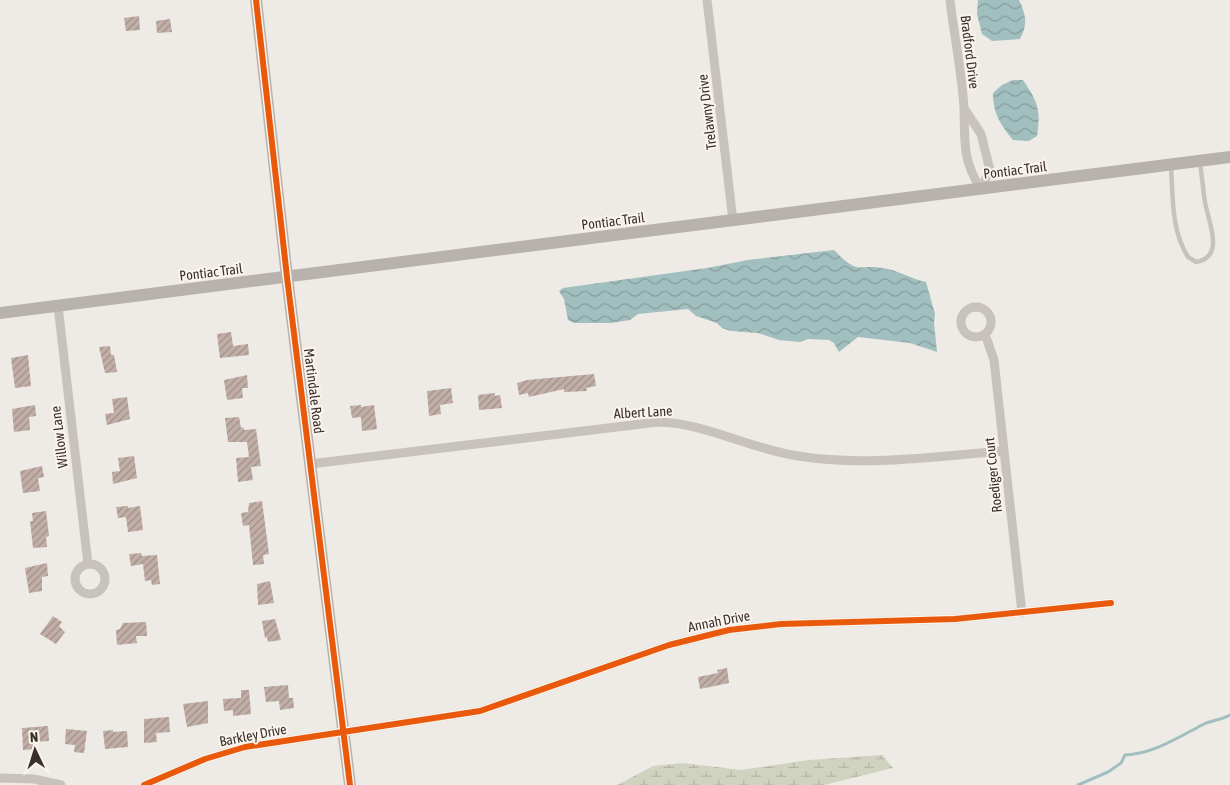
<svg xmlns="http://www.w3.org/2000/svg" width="1230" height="785" font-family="'Asap Condensed',sans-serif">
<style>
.wetland{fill:url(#wetland-marsh)}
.water{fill:url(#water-waves)}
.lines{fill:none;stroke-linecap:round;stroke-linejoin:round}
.stream{stroke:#a2bfbf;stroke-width:3}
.building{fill:url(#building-hatch)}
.lane{stroke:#c8c2be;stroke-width:4.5}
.street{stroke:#c8c2be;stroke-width:9}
.secondary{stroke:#b8b2ae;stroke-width:12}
.cycleway-casing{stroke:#faf4ed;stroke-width:9}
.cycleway{stroke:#e8590c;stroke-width:6}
.labels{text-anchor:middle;stroke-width:4;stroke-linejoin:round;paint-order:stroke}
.street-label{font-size:14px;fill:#392f2b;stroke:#faf4ed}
</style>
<defs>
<pattern id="wetland-marsh" width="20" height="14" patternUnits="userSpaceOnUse" patternTransform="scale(1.25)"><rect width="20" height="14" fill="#d0d3c0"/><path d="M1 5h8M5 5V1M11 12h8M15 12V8" fill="none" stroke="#b3b5a5"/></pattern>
<pattern id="water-waves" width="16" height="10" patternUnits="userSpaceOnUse" patternTransform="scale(1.25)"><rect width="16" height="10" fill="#a2bfbf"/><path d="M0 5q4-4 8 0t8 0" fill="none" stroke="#859c9b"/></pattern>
<pattern id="building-hatch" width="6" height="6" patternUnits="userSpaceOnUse" patternTransform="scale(1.25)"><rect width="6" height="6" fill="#c1afa7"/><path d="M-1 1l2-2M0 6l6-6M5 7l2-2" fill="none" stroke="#9e8f88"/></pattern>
</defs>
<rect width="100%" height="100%" fill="#eeeae5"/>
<!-- wetland -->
<path class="wetland" d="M882,755L893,768L824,785H617L653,766L683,763L741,770L809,760Z"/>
<!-- water -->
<path class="water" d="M978,0H1019C1026,15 1028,24 1020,39L992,41L982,34L977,14Z
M1013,80H1023C1038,102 1041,110 1037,136L1029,141L1013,140C1001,125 993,114 993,93L1002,85Z
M834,250C861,278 857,262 888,269C901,272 912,279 926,282L935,314L934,323L937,352L910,343L858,337L839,352L834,343L829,340L808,339L800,342L779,340L758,333L731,331L722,328L717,323L696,316L688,309L638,314L630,320L611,323H574L568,320L564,299L559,291L563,288L707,268L748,260Z"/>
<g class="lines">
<!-- stream -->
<path class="stream" d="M1078,785L1108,772L1121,763L1125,755C1153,754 1179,737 1204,724C1212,720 1222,720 1230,715"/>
</g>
<!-- building -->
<path class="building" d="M139,16L140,30L126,31L124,18Z
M170,19L172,32L157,33L156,21Z
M231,332L233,346L248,344L249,355L220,358L217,334Z
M110,346L111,355H114L117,372L105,373L99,347Z
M28,355L31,386L15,388L11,358Z
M594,374L596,386L586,388L587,391L564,392V389L529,397L528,393L519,395L517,383L527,380Z
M247,375L248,388H242L243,398L227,400L224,380Z
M451,388L453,403L440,405L441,414L429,416L427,391Z
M495,393V396L500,395L502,408L479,410L478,395Z
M127,397L130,419L107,425L105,414L114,413L112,399Z
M35,405L36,416L29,417L30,430L14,432L12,409Z
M361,405V407L374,405L377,429L362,431L361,417L352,418L350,406Z
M239,417L241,428L243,427L244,430L256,429L261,466L251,467L253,480L238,482L236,458L249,457L247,442H228L225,418Z
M134,456L137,478L113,484L112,472L120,471L118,458Z
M42,466L44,477L38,478L40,491L23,493L20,471Z
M262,501L269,554L263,555L264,564L253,565L249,525L243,526L241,513L248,512L249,503Z
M128,506V508L140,506L143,530L128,532L126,517L118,518L116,507Z
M46,511L49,536L46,537L47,547L33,548L30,521H33L32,513Z
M141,553L142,556L157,555L160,584L152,585L151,580L145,581L143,564L131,566L129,554Z
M47,563L48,576L42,577V591L29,593L25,568Z
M270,581L274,603L258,605L257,584Z
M53,616L62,622L59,626L65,632L56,644L40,634Z
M275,619L281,640L268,642L267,637L265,638L262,621Z
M146,622L147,636H136L137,643L117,645L116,630L120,629L123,623Z
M727,668L729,683L700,689L698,677L718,673L717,670Z
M288,685L289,698H293L294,708L280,710L279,701L266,702L264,687Z
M241,690H249L251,714L233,716V710L224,711L223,699L241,698Z
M208,701V723L187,727L183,704Z
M169,717L170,732L156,733L157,742L144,743V719Z
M48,726L49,741L34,742L35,749L23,750L22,728Z
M66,729L87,731L84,753L74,752L75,745L65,744Z
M113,730V732L127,731L128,747L105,749L103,731Z"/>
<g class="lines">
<!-- lane -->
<path class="lane" d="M1171,166C1173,197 1171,230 1188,257L1196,262C1226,257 1208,221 1205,202C1203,189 1202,176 1200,163"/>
<!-- street -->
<path class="street" d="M707,0L733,221
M950,0C954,36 962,72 964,108C965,140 962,161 981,189
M964,108L981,134L990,170L981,189
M58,306L88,564
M961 322a15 15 0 1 1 30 0a15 15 0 1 1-30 0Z
M985,334L994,360L1022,613
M310,464L658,422C706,423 750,449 798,456C866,467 936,456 1004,451
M75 579a15 15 0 1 1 30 0a15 15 0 1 1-30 0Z
M0,778L34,779L61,785
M144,785L205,759L245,747L480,711L669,645L729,630L781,624L955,619L1111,603"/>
<!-- secondary -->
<path class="secondary" d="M256,0L287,277L350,785
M0,313L1230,157"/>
<defs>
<path id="cycleway" d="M256,0L287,277L350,785
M144,785L205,759L245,747L480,711L669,645L729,630L781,624L955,619L1111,603"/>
</defs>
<!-- cycleway casing -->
<use href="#cycleway" class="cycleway-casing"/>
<!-- cycleway -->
<use href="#cycleway" class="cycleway"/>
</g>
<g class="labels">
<!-- street labels -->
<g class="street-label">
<text transform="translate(970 52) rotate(83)" y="5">Bradford Drive</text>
<text transform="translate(707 112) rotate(-97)" y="5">Trelawny Drive</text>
<text transform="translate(1015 170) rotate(-7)" y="5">Pontiac Trail</text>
<text transform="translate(613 221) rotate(-7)" y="5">Pontiac Trail</text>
<text transform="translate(211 272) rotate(-7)" y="5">Pontiac Trail</text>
<text transform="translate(314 391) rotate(83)" y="5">Martindale Road</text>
<text transform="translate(643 412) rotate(-3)" y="5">Albert Lane</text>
<text transform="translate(59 437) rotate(-97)" y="5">Willow Lane</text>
<text transform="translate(993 475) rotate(-96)" y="5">Roediger Court</text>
<text transform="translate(719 621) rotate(-11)" y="5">Annah Drive</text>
<text transform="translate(253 735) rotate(-11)" y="5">Barkley Drive</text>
</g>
</g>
<!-- north arrow -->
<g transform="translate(35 750) rotate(356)" stroke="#faf4ed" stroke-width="4" paint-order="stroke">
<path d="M0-4L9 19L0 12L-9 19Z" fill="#392f2b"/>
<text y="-8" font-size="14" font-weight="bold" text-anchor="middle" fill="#392f2b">N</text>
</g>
</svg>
